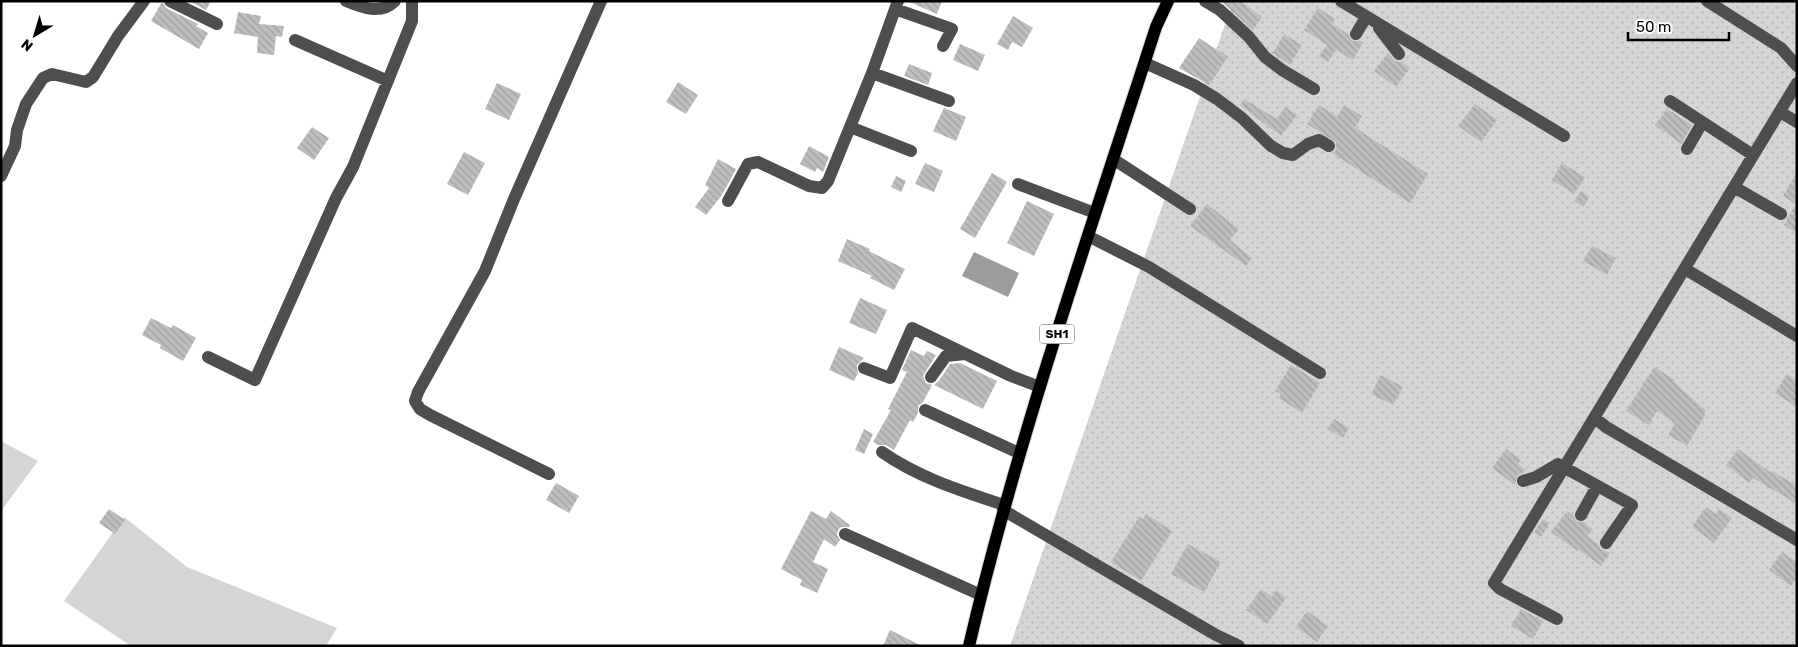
<svg xmlns="http://www.w3.org/2000/svg" width="1798" height="647" font-family="Rubik,sans-serif">
<style>
.grass{fill:#d5d5d5}
.park{fill:url(#park-dots)}
.water{fill:#9c9c9c}
.building{fill:url(#building-back-hatch)}
.lines{fill:none;stroke-linecap:round;stroke-linejoin:round}
.major-casing{stroke:#dbdbdb;stroke-width:14}
.minor{stroke:#4e4e4e;stroke-width:12}
.major{stroke:#000;stroke-width:12}
.labels{text-anchor:middle;stroke-width:4;stroke-linejoin:round;paint-order:stroke}
.shield{fill:#fff;stroke:#4c4c4c;stroke-width:1}
.shield-label{font-size:12px;font-weight:bold;fill:#000}
</style>
<defs>
<pattern id="park-dots" width="8" height="8" patternUnits="userSpaceOnUse" patternTransform="scale(1.25)"><rect width="8" height="8" fill="#d5d5d5"/><path d="M2 2h.1M6 6h.1" fill="none" stroke="#b5b5b5" stroke-width="1.8" stroke-linecap="round"/></pattern>
<pattern id="building-back-hatch" width="6" height="6" patternUnits="userSpaceOnUse" patternTransform="scale(1.25)"><rect width="6" height="6" fill="#bebebe"/><path d="M-1 5l2 2M0 0l6 6M5-1l2 2" fill="none" stroke="#a2a2a2"/></pattern>
</defs>
<rect width="100%" height="100%" fill="#fff"/>
<!-- grass -->
<path class="grass" d="M1,441L38,461L1,511Z
M124,517L187,567L337,628L326,646H131L64,601Z"/>
<!-- park -->
<path class="park" d="M1233,1H1797V646H1010Z"/>
<!-- water -->
<path class="water" d="M974,252L1019,273L1008,297L962,276Z"/>
<!-- building -->
<path class="building" d="M189,1H211L206,10Z
M907,1H942L937,14Z
M1221,1H1240L1262,17L1253,30Z
M162,2L166,8L198,24L196,26L208,33L199,49L151,21Z
M1318,8L1335,19L1332,24L1348,34L1352,41H1360L1363,43L1353,60L1336,50L1328,62L1319,56L1327,45L1304,30Z
M238,12L261,16L259,24L284,26L282,37L276,36L274,55L257,53L258,37L234,33Z
M1013,16L1033,28L1022,47L1012,42L1008,50L997,44Z
M1284,34L1302,45L1290,65L1273,53Z
M1199,38L1228,57L1209,85L1179,68Z
M960,44L985,55L978,71L953,60Z
M1388,53L1395,61L1401,62L1410,68L1396,87L1374,71Z
M909,64L932,73L928,85L904,76Z
M678,82L698,95L686,114L666,102Z
M497,83L521,94L509,120L485,109Z
M1244,99L1277,119L1285,107L1297,115L1281,136L1240,105Z
M1475,104L1497,120L1481,142L1458,126Z
M1319,105L1337,117L1344,105L1362,116L1355,128L1428,174L1410,203L1332,153L1336,150V142L1307,124Z
M944,108L966,117L956,141L933,131Z
M1667,109L1692,125L1681,144L1655,125Z
M312,127L329,138L314,160L297,148Z
M809,146L829,157L823,172L817,168L815,172L800,164Z
M464,152L485,163L468,195L447,184Z
M718,159L736,169L722,195L706,215L695,207L709,188L705,185Z
M925,163L943,171L934,192L915,184Z
M1562,163L1585,177L1574,194L1552,180Z
M1797,172V233L1784,225L1796,204L1783,196Z
M992,173L1007,182L975,238L960,229Z
M896,176L906,181L901,192L891,187Z
M1581,191L1590,197L1583,207L1574,201Z
M1027,201L1054,214L1034,256L1007,243Z
M1207,204L1239,229L1230,240L1252,258L1246,266L1190,226Z
M847,239L870,249L869,251L905,269L894,290L870,278L872,276L838,261Z
M1592,246L1616,258L1607,275L1583,261Z
M860,298L887,310L876,334L849,323Z
M151,318L171,328L173,325L196,338L183,361L160,348L161,345L142,335Z
M839,347L864,358L857,365L858,373L854,381L829,370Z
M911,350L924,356L927,351L936,355L923,376L926,383L932,385L923,402L918,406V413L913,422L910,420L894,450L886,445H878L873,442L891,410L888,409L907,372L902,370Z
M960,363L997,381L983,409L934,385L938,382L950,364Z
M1291,365L1320,383L1302,413L1279,398L1281,394L1275,391Z
M1654,367L1675,380L1674,382L1706,411L1704,414L1705,415L1687,446L1668,435L1675,423L1657,411L1649,425L1626,411Z
M1787,374L1797,381V407L1775,393Z
M1381,375L1403,387L1393,405L1371,394Z
M1334,419L1349,428L1343,438L1328,429Z
M864,429L873,434L864,454L855,450Z
M1506,449L1521,460L1518,464L1526,470L1517,476L1515,485L1492,468Z
M1738,449L1773,474L1774,472L1797,486V504L1753,478L1749,483L1726,465Z
M556,483L579,496L569,513L546,500Z
M1706,507L1716,514L1719,509L1732,518L1714,543L1692,527Z
M109,509L125,520L115,534L99,523Z
M811,511L826,519L831,511L850,525L849,527H841L838,530L837,535L840,540L835,547L824,539L813,562L828,569L817,593L800,585L802,580L781,569Z
M1567,511L1573,515L1577,522H1584L1593,529L1587,536L1598,544L1601,549L1610,553L1601,566L1578,549L1577,551L1551,532Z
M1146,514L1172,531L1141,581L1111,562L1139,517L1143,519Z
M1543,519L1550,523L1541,537L1534,532Z
M1188,544L1221,562L1204,592L1171,574Z
M1782,552L1797,562V578L1791,586L1769,570Z
M1261,589L1272,597L1276,590L1286,598L1267,624L1246,610Z
M1521,609L1543,621L1533,639L1511,626Z
M1307,611L1328,626L1317,642L1296,627Z
M890,630L922,646H883Z"/>
<g class="lines">
<defs>
<path id="major" d="M969,646C1018,436 1090,232 1156,27L1168,1"/>
</defs>
<!-- major casing -->
<use href="#major" class="major-casing"/>
<!-- minor -->
<path class="minor" d="M170,1L217,24
M346,1C363,8 381,15 395,1
M1205,1L1220,10L1249,37L1265,57L1282,70L1314,89
M1341,1L1564,136
M1707,1L1781,48L1797,66
M895,9L952,29L943,46
M1379,28L1399,54
M1356,34L1366,17
M295,40L388,81
M1145,63L1194,85L1217,99L1242,118L1271,146L1283,153L1293,155L1308,144L1319,140L1329,146
M872,73L949,101
M1670,101L1753,155
M1780,112L1797,122
M850,127L911,151
M1687,149L1702,123
M1113,159L1190,209
M1,176L15,146L17,130L26,104L43,78L52,74L86,82L93,77L118,36L144,1
M1018,184L1095,213
M1734,187L1781,214
M728,201L748,164L758,162L809,186L822,188L828,181L872,73L898,1
M1088,236L1149,267L1320,373
M1685,269L1797,336
M208,357L255,380L336,198L353,167L412,21V1
M864,368L890,378L912,328L1011,376L1040,387
M931,377L946,356L965,354
M925,410L1019,453
M1595,418L1606,427L1797,540
M882,452C919,478 962,491 1004,505
M549,474L430,415L420,409L415,401L418,392L485,271L514,199L601,1
M1523,481L1536,477L1558,464L1632,505L1606,543
M1003,510L1216,635L1239,646
M1581,515L1597,486
M845,534L981,595
M1557,619L1500,589L1494,583L1797,83"/>
<!-- major -->
<use href="#major" class="major"/>
</g>
<g class="labels">
<!-- shield labels -->
<rect class="shield" x="1039.5" y="324.5" width="35" height="19" rx="4"/>
<g class="shield-label">
<text x="1057" y="338">SH1</text>
</g>
</g>
<!-- border -->
<rect width="1798" height="647" fill="none" stroke="#000000" stroke-width="5"/>
<!-- north arrow -->
<g transform="translate(35 35) rotate(218)" stroke="#ffffff" stroke-width="4" paint-order="stroke">
<path d="M0-4L9 19L0 12L-9 19Z" fill="#000000"/>
<text y="-8" font-size="14" font-weight="bold" text-anchor="middle" fill="#000000">N</text>
</g>
<!-- scale -->
<path d="M1628 32v8h101v-8" fill="none" stroke="#000000" stroke-width="2.5"/>
<text x="1636" y="32" font-size="15" fill="#000000" stroke="#ffffff" stroke-width="4" paint-order="stroke">50 m</text>
</svg>
